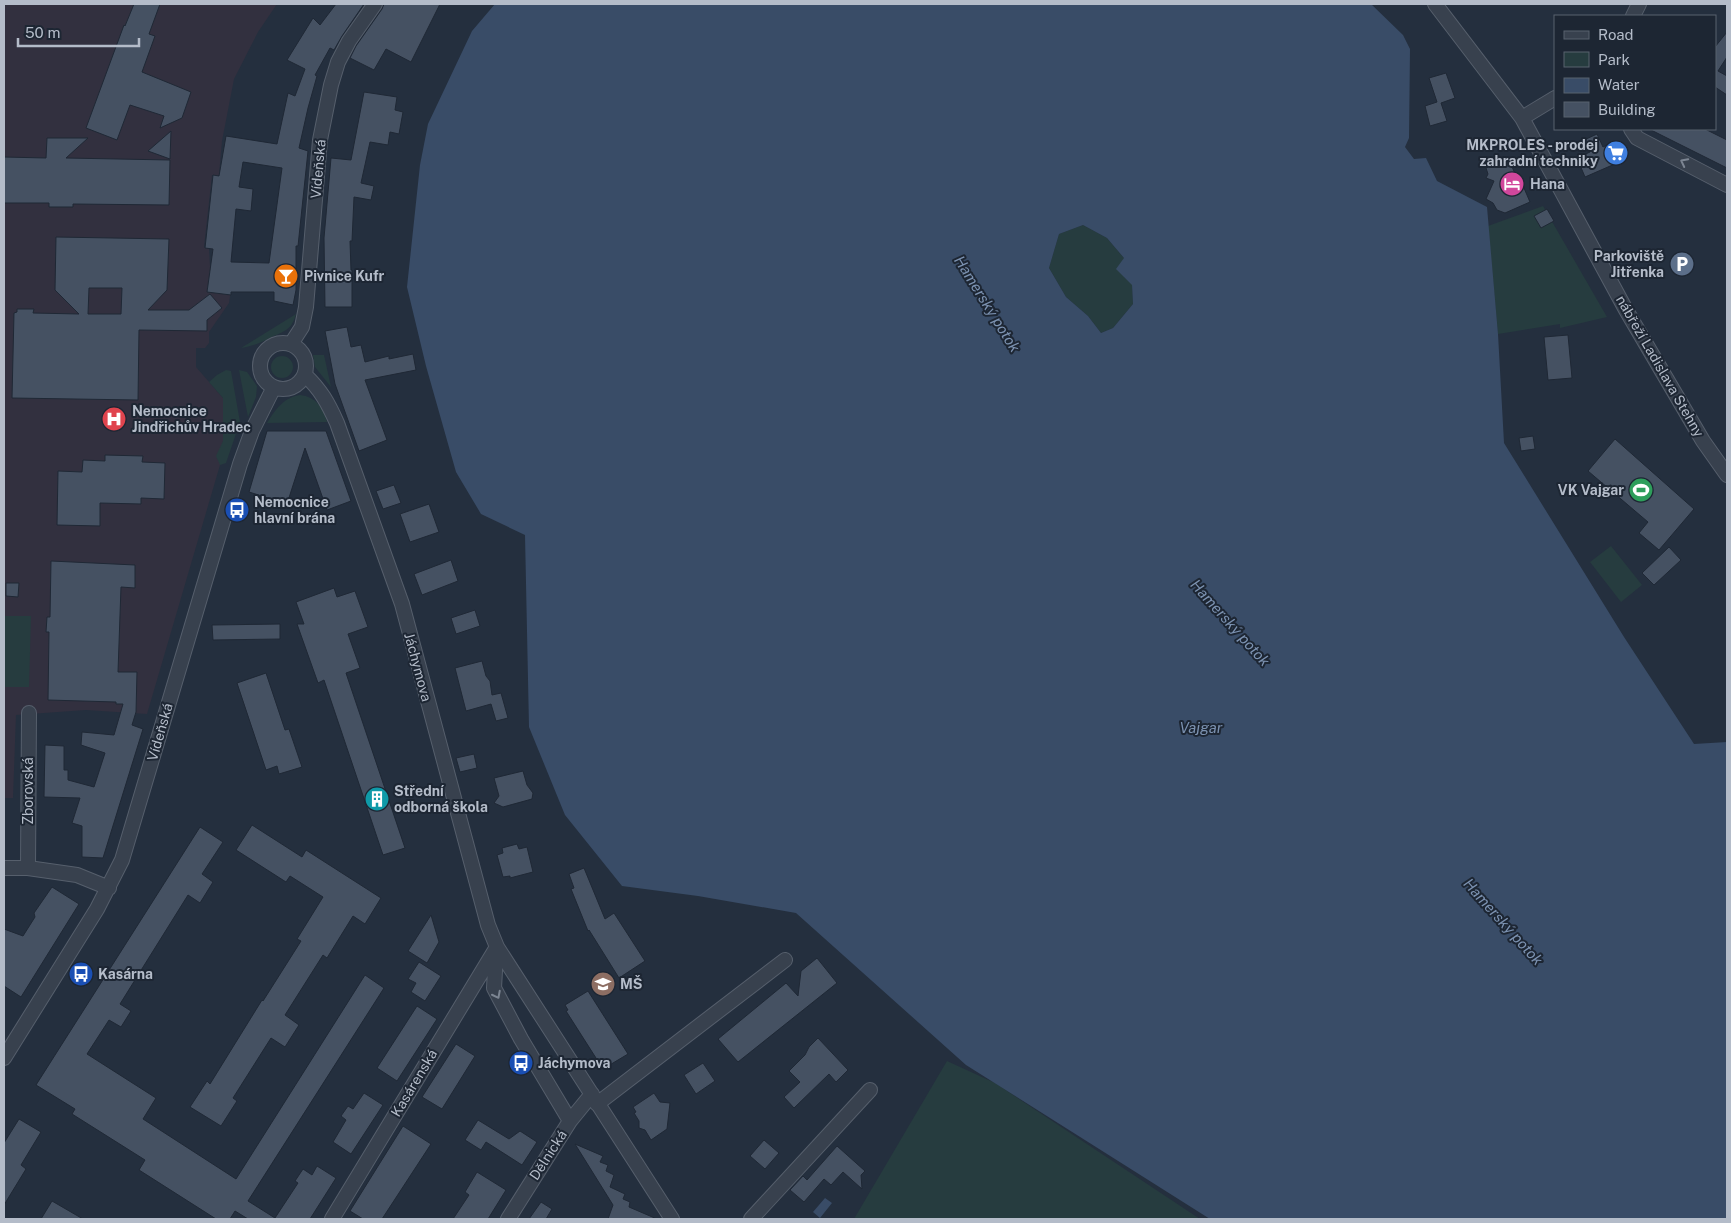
<svg xmlns="http://www.w3.org/2000/svg" width="1731" height="1223" font-family="'Public Sans',sans-serif">
<style>
.medical{fill:#32303f}
.green{fill:#263c3f}
.water{fill:#394c67;fill-rule:evenodd}
.building{fill:#455162;stroke:#1f2835;fill-rule:evenodd}
.lines{fill:none;stroke-linecap:round;stroke-linejoin:round}
.minor-casing{stroke:#565f6c;stroke-width:16}
.minor{stroke:#38414e;stroke-width:14}
.oneway{stroke:#7c8592}
.labels{text-anchor:middle;stroke-width:4;stroke-linejoin:round;paint-order:stroke}
.poi-label{font-size:14px;font-weight:bold;fill:#b4bcc9;stroke:#1d2633;text-anchor:start}
.street-label{font-size:14px;fill:#b4bcc9;stroke:#1d2633}
.water-label{font-size:15px;font-style:italic;fill:#7c92b1;stroke:#1d2633}
</style>
<rect width="100%" height="100%" fill="#242f3e"/>
<!-- medical -->
<path class="medical" d="M4,4H277L258,32L234,79L222,141L219,175H212L204,247L209,249L210,266L234,269L229,303L209,332V343L205,348H196V367L223,398V441L220,465L147,714L86,710L16,715L13,798H4Z"/>
<!-- green -->
<path class="green" d="M1543,206L1607,317L1560,328V324L1498,334L1488,226Z
M1083,225L1107,238L1124,258V277L1132,284L1133,304L1113,328L1101,333L1088,316L1066,297L1049,268L1059,234Z
M296,314C291,332 283,331 268,339C258,344 252,346 241,348Z
M313,355H324L331,387L315,367Z
M271 367a11 11 0 1 1 22 0a11 11 0 1 1-22 0Z
M226,370L231,371L240,422L226,463L220,465L216,456L223,441V398L209,382L217,375Z
M239,370L247,372L257,386L256,397L248,417Z
M300,395C316,397 323,407 327,422L267,423C275,410 284,397 300,395Z
M1611,546L1642,585L1621,602L1590,562Z
M4,616H31L29,687H4Z
M947,1061L995,1083L1200,1219H854Z"/>
<!-- water -->
<path class="water" d="M495,4H1371L1403,35L1410,49L1409,138L1405,147L1414,159L1426,158L1437,181L1487,207L1498,334L1504,443L1624,637L1694,744L1727,742V1219H1210L966,1065L796,913L698,896L622,886L565,815L529,727L525,535L481,514L456,472L426,366L407,287L420,165L428,124L472,31ZM1083,225L1107,238L1124,258L1116,269L1132,285L1133,304L1113,328L1101,333L1088,316L1066,297L1049,268L1059,234Z
M825,1198L832,1203L820,1218L813,1212Z"/>
<!-- building -->
<path class="building" d="M134,4H160L149,34L155,36L142,72L191,92L182,118L160,128L164,116L130,105L117,140L86,128L124,25L125,26Z
M336,4H364L342,36L334,50L330,48L315,75L317,76L308,108L299,148L308,151L298,246H296V290L293,305L274,301V292H231V295L207,292L213,249L205,248L213,175L219,176L226,136L277,144L288,93L295,96L305,69L287,60L313,18L320,25ZM243,162L282,168L269,263L231,262L236,209L251,211L253,189L239,187Z
M384,4H440L411,62L386,49L374,70L350,58L356,46L382,9Z
M1727,32V57L1718,71L1727,76V95L1715,87V47Z
M1446,73L1455,98L1441,103L1447,121L1430,126L1425,106L1437,102L1429,78Z
M364,92L397,97L395,110L403,112L399,134L390,132L388,145L370,142L361,183L374,186L371,200L354,197L352,241H350L351,270H352V307H325L324,238L331,158L351,160Z
M1649,129H1705L1727,140V168Z
M171,131L170,159L148,151Z
M1597,134L1603,147L1615,141L1624,160L1585,177L1577,158L1590,152L1584,140Z
M47,138H88L66,158L170,160L169,205L73,204V207H49V203H4V157L46,158Z
M1508,158L1518,180L1521,181L1530,202L1505,213L1497,210L1493,203L1486,199L1494,181L1486,178L1488,174L1486,168Z
M1547,209L1554,221L1541,228L1534,216Z
M56,237L169,239L167,290L148,310H189L210,294L222,308L207,320V331L139,330L138,400L12,398L14,313L17,312V309H34L33,313L79,314L55,290ZM89,288H122L121,314H88Z
M347,327L351,347L361,345L365,362L389,356V359L413,354L416,370L365,380L387,440L359,451L335,384L325,331Z
M1568,335L1572,378L1548,380L1544,337Z
M267,431H326L351,501L327,510L305,448L287,504L249,492Z
M1533,436L1535,449L1521,451L1519,438Z
M1615,439L1694,509L1659,550L1639,533L1648,522L1588,471Z
M105,455L143,456L142,462L165,463L164,499L141,498V504L100,503V526L57,525L58,471L82,472L83,460L105,461Z
M394,485L401,503L383,509L376,491Z
M429,504L439,532L410,542L400,514Z
M1669,547L1681,560L1654,585L1642,573Z
M451,560L458,581L422,595L414,574Z
M51,561L135,565V588L121,587L118,672H137L136,712L132,725L143,729L103,858L82,857V826L72,823L80,798L44,797L45,745L64,746V770H68V780L94,787L105,753L81,745L82,732L114,735L123,704H116V702L48,700L49,632H46L47,617H50Z
M6,583H19L18,597L6,596Z
M334,588L337,597L355,591L368,627L348,634L360,668L346,673L405,848L383,855L324,680L318,683L297,624H304L296,602Z
M475,610L480,626L456,634L451,618Z
M280,624V639L213,640L212,625Z
M482,661L486,676L490,681L492,695L501,693L508,718L496,721L491,704L466,711L455,668Z
M266,673L285,730L289,729L302,767L279,774L277,766L266,770L237,683Z
M474,754L477,768L460,772L456,758Z
M523,771L527,785L533,793L532,799L503,807L494,803L499,796L494,778Z
M252,825L302,857L306,850L381,898L365,924L353,916L327,958L323,955L285,1015L299,1025L285,1047L271,1038L233,1098L237,1101L221,1126L190,1107L207,1081L210,1084L262,1000L263,1001L301,941L297,939L323,897L290,876L286,882L236,850Z
M200,827L223,842L202,874L213,882L200,903L188,895L120,1004L131,1011L121,1027L109,1020L87,1054L156,1098L143,1119L236,1179L365,975L384,988L248,1201L275,1218L298,1183L295,1181L303,1169L312,1175L317,1166L336,1178L310,1219H248L235,1211L230,1219H216L139,1170L145,1160L72,1114L75,1109L36,1085Z
M517,844L519,849L527,847L533,872L510,878V876L503,877L497,855L503,853L502,848Z
M584,868L605,919L614,913L645,961L619,978L589,930L588,931L571,889L574,888L569,874Z
M52,887L79,904L21,997L4,986V929L23,936L35,917L34,913Z
M431,915L439,942L427,963L408,951Z
M817,958L837,983L738,1062L718,1039L786,983L798,996L801,971Z
M419,962L441,976L425,1001L411,992L416,983L408,979Z
M588,991L628,1054L603,1069L566,1011L568,1010L565,1005Z
M417,1006L437,1019L397,1081L377,1068Z
M818,1038L848,1070L836,1082L829,1074L794,1108L784,1097L800,1082L789,1071L805,1055L809,1047Z
M456,1044L475,1056L442,1109L422,1097Z
M703,1063L715,1081L696,1094L684,1075Z
M364,1093L383,1105L351,1154L333,1142L346,1120L341,1116L348,1106L353,1109Z
M654,1093L660,1102L670,1103L667,1129L651,1140L645,1130L639,1128V1121L634,1113L636,1112L633,1107Z
M19,1119L41,1132L21,1165L26,1169L4,1205V1143Z
M478,1120L509,1139L520,1131L537,1142L522,1165L486,1142L481,1150L465,1140Z
M403,1126L431,1144L382,1219H363L350,1211Z
M764,1140L779,1153L765,1169L750,1156Z
M575,1144L603,1156L600,1162L608,1165L606,1171L614,1175L610,1187L625,1194L623,1199L630,1202L629,1207L657,1219H608L613,1205Z
M837,1146L865,1171L861,1175L862,1189L843,1172L831,1185L824,1179L804,1202L790,1190L803,1176L807,1180Z
M477,1172L506,1190L488,1219H453L469,1195L465,1192Z
M52,1201L83,1219H41Z
M541,1202L552,1209L546,1219H529Z"/>
<g class="lines">
<defs>
<path id="minor" d="M1435,4L1522,118L1626,310L1703,441L1727,475
M1633,16L1639,4
M1522,118L1555,98
M1631,129L1637,138L1727,185
M260 366a23 23 0 1 1 46 0a23 23 0 1 1-46 0Z
M291,344L302,327L306,307L320,140L331,85L338,62L349,41L375,4
M305,375C321,390 328,403 337,423L402,604L488,925L497,947L672,1219
M4,868H28L77,875L109,888
M28,868L29,713
M496,953L494,988L521,1039L570,1121
M4,1058L97,909L122,860L240,464L252,431L274,387
M597,1104L785,960
M332,1219L497,947
M508,1219L570,1121L592,1094
M751,1219L870,1090"/>
</defs>
<!-- minor casing -->
<use href="#minor" class="minor-casing"/>
<!-- minor -->
<use href="#minor" class="minor"/>
</g>
<!-- one-way arrows -->
<defs><path id="oneway-chevron" d="M-2-3.5L2.5 0L-2 3.5" fill="none" stroke-width="1.6" stroke-linecap="round" stroke-linejoin="round" transform="scale(1.25)"/></defs>
<g class="oneway">
<use href="#oneway-chevron" transform="translate(1684 162) rotate(-153)"/>
<use href="#oneway-chevron" transform="translate(497 995) rotate(63)"/>
</g>
<!-- icons -->
<defs>
<symbol id="supermarket-disc" viewBox="-11 -11 22 22"><circle r="9.5" fill="#3f7fe0" stroke="#1d2633"/><path d="M-6-5.5h2.5l.6 2H6L4.5 2H-2.5L-4.4-4H-6ZM-1.5 3.2a1.3 1.3 0 1 0 .1 0ZM3 3.2a1.3 1.3 0 1 0 .1 0Z" fill="#fff"/></symbol>
<symbol id="hotel-disc" viewBox="-11 -11 22 22"><circle r="9.5" fill="#d1479c" stroke="#1d2633"/><path d="M-6-4.5h1.5V1H6V5H4.5V3h-9V5H-6ZM-4 0a1.8 1.8 0 1 1 3.6 0ZM.5 0V-2.5h3Q6-2.5 6 0Z" fill="#fff"/></symbol>
<symbol id="parking-disc" viewBox="-11 -11 22 22"><circle r="9.5" fill="#5c6f8a" stroke="#1d2633"/><path d="M-3.5-5.5H1a3.5 3.5 0 0 1 0 7H-1V5.5H-3.5ZM-1-3.4V-.6H.8a1.4 1.4 0 0 0 0-2.8Z" fill="#fff"/></symbol>
<symbol id="bar-disc" viewBox="-11 -11 22 22"><circle r="9.5" fill="#e8710a" stroke="#1d2633"/><path d="M-6-5H6L.8 .8V4.5H3.5V6h-7V4.5H-.8V.8Z" fill="#fff"/></symbol>
<symbol id="hospital-disc" viewBox="-11 -11 22 22"><circle r="9.5" fill="#e0444e" stroke="#1d2633"/><path d="M-5-5h3v3.5h4V-5h3V5h-3V1.5h-4V5h-3Z" fill="#fff"/></symbol>
<symbol id="stadium-disc" viewBox="-11 -11 22 22"><circle r="9.5" fill="#2e9e5b" stroke="#1d2633"/><path d="M0-5a6.5 5 0 1 0 0 10a6.5 5 0 1 0 0-10ZM-3.5-1.8h7v3.6h-7Z" fill="#fff"/></symbol>
<symbol id="bus-disc" viewBox="-11 -11 22 22"><circle r="9.5" fill="#1a4fb4" stroke="#1d2633"/><path d="M-5-6H5V4H4V6H2V4H-2V6H-4V4H-5ZM-3.5-4V0h7V-4ZM-3.5 1.2v1.5H-2V1.2ZM2 1.2v1.5H3.5V1.2Z" fill="#fff"/></symbol>
<symbol id="building-disc" viewBox="-11 -11 22 22"><circle r="9.5" fill="#0f9aa8" stroke="#1d2633"/><path d="M-4-6H4V6H1V3H-1V6H-4ZM-2.5-4.3h1.7v1.8h-1.7ZM.8-4.3h1.7v1.8H.8ZM-2.5-1h1.7V.8h-1.7ZM.8-1h1.7V.8H.8Z" fill="#fff"/></symbol>
<symbol id="school-disc" viewBox="-11 -11 22 22"><circle r="9.5" fill="#8d6e63" stroke="#1d2633"/><path d="M0-5L7-2L0 1L-7-2ZM-4 1L0 2.5L4 1V4Q0 6-4 4Z" fill="#fff"/></symbol>
</defs>
<g fill-rule="evenodd">
<use href="#supermarket-disc" x="1602" y="139" width="28" height="28"/>
<use href="#hotel-disc" x="1498" y="170" width="28" height="28"/>
<use href="#parking-disc" x="1668" y="250" width="28" height="28"/>
<use href="#bar-disc" x="272" y="262" width="28" height="28"/>
<use href="#hospital-disc" x="100" y="405" width="28" height="28"/>
<use href="#stadium-disc" x="1627" y="476" width="28" height="28"/>
<use href="#bus-disc" x="223" y="496" width="28" height="28"/>
<use href="#building-disc" x="363" y="785" width="28" height="28"/>
<use href="#bus-disc" x="67" y="960" width="28" height="28"/>
<use href="#school-disc" x="589" y="970" width="28" height="28"/>
<use href="#bus-disc" x="507" y="1049" width="28" height="28"/>
</g>
<g class="labels">
<!-- poi labels -->
<g class="poi-label">
<text x="1598" y="150" text-anchor="end">MKPROLES - prodej<tspan x="1598" dy="16">zahradní techniky</tspan></text>
<text x="1530" y="189">Hana</text>
<text x="1664" y="261" text-anchor="end">Parkoviště<tspan x="1664" dy="16">Jitřenka</tspan></text>
<text x="304" y="281">Pivnice Kufr</text>
<text x="132" y="416">Nemocnice<tspan x="132" dy="16">Jindřichův Hradec</tspan></text>
<text x="1624" y="495" text-anchor="end">VK Vajgar</text>
<text x="254" y="507">Nemocnice<tspan x="254" dy="16">hlavní brána</tspan></text>
<text x="394" y="796">Střední<tspan x="394" dy="16">odborná škola</tspan></text>
<text x="98" y="979">Kasárna</text>
<text x="620" y="989">MŠ</text>
<text x="538" y="1068">Jáchymova</text>
</g>
<!-- street labels -->
<g class="street-label">
<text transform="translate(318 169) rotate(-85)" y="5">Vídeňská</text>
<text transform="translate(1660 366) rotate(60)" y="5">nábřeží Ladislava Stehny</text>
<text transform="translate(418 667) rotate(75)" y="5">Jáchymova</text>
<text transform="translate(160 732) rotate(-74)" y="5">Vídeňská</text>
<text transform="translate(28 791) rotate(-90)" y="5">Zborovská</text>
<text transform="translate(414 1083) rotate(-59)" y="5">Kasárenská</text>
<text transform="translate(548 1155) rotate(-57)" y="5">Dělnická</text>
</g>
<!-- water labels -->
<g class="water-label">
<text transform="translate(987 304) rotate(58)" y="5">Hamerský potok</text>
<text transform="translate(1230 623) rotate(48)" y="5">Hamerský potok</text>
<text x="1201" y="733">Vajgar</text>
<text transform="translate(1503 922) rotate(48)" y="5">Hamerský potok</text>
</g>
</g>
<!-- border -->
<rect width="1731" height="1223" fill="none" stroke="#b4bcc9" stroke-width="10"/>
<!-- legend -->
<rect x="1554" y="15" width="162" height="115" fill="#1d2633" stroke="#59626f"/>
<rect x="1564" y="31" width="25" height="8" fill="#38414e" stroke="#59626f"/>
<text x="1598" y="40" font-size="15" fill="#b4bcc9">Road</text>
<rect x="1564" y="52" width="25" height="15" fill="#263c3f" stroke="#59626f"/>
<text x="1598" y="65" font-size="15" fill="#b4bcc9">Park</text>
<rect x="1564" y="78" width="25" height="15" fill="#394c67" stroke="#59626f"/>
<text x="1598" y="90" font-size="15" fill="#b4bcc9">Water</text>
<rect x="1564" y="102" width="25" height="15" fill="#455162" stroke="#59626f"/>
<text x="1598" y="115" font-size="15" fill="#b4bcc9">Building</text>
<!-- scale -->
<path d="M18 38v8h121v-8" fill="none" stroke="#b4bcc9" stroke-width="2.5"/>
<text x="25" y="38" font-size="15" fill="#b4bcc9" stroke="#1d2633" stroke-width="4" paint-order="stroke">50 m</text>
</svg>
